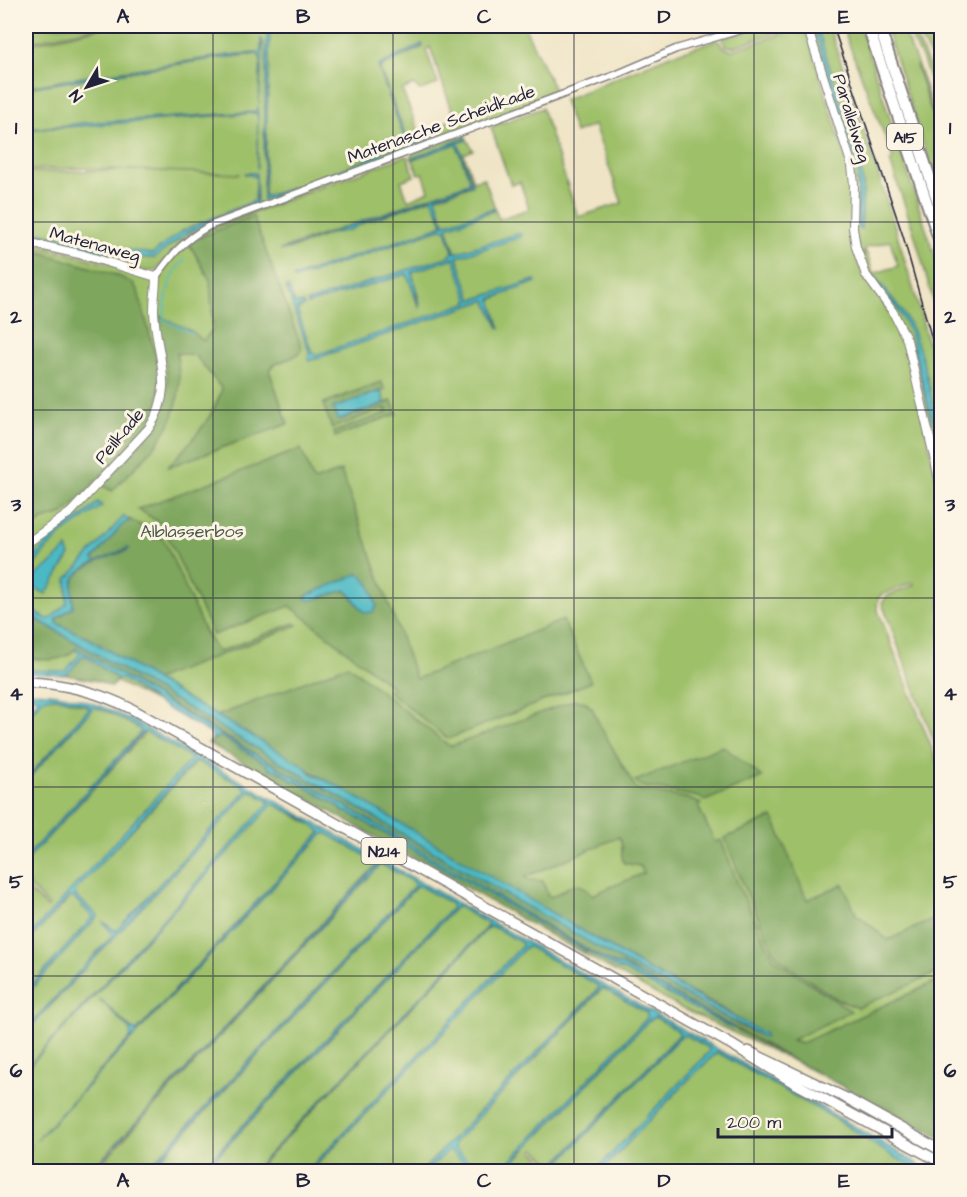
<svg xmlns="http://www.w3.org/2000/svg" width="967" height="1197" font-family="'Architects Daughter',sans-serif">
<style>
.green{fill:#9ec069;stroke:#607152;stroke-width:1.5;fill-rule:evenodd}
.forest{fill:#7ea65d;stroke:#50644c;stroke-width:1.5;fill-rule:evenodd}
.water{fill:#4bb9c4;stroke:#366e80;stroke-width:1.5}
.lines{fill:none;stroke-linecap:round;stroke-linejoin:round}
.stream{stroke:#4bb9c4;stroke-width:1.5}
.minor-casing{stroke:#888380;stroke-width:9}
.tertiary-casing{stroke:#888380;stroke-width:10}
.primary-casing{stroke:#888380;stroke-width:12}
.motorway-casing{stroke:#888380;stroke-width:14}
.minor{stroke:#fff;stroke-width:6}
.tertiary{stroke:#fff;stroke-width:8}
.primary{stroke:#fff;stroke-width:9}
.motorway{stroke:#fff;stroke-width:10}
.rail{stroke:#22223b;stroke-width:1.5}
.grid{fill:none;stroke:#22223b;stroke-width:1.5;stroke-opacity:0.55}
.labels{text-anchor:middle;stroke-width:6;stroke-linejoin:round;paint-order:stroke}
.shield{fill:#fcf5e5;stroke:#63616e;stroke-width:1.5}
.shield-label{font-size:16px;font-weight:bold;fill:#22223b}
.street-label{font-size:18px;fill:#22223b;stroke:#fcf5e5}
.park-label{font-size:18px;fill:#4d594b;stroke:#fcf5e5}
.neatline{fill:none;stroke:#22223b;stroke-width:2}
.grid-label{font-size:20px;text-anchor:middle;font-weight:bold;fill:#22223b}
</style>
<rect width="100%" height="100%" fill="#fcf5e5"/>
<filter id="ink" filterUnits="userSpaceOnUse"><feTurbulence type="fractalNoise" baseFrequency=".0167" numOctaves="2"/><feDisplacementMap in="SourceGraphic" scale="12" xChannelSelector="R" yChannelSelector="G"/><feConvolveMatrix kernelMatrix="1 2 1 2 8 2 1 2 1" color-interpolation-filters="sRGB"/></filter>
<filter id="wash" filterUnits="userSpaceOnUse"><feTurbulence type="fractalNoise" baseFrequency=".008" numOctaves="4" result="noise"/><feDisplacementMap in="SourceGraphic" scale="24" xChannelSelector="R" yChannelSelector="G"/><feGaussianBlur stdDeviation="1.35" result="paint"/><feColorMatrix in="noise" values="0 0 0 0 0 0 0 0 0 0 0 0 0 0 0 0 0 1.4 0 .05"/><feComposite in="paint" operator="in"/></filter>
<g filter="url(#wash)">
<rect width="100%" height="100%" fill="#efe4c5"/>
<!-- green -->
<path class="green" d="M26,26H103L26,43Z
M110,26H267L263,200L325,180L400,149H394L308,183L267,196L264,195L270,31L274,26H524L557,95L442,138L437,125L455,119L430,47L426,50L438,84L420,90L413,85L402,90L422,139L409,144L379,67L423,47L422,44L378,66L406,142L404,147L407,148L423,142V145L187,237C175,247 162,270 150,272L26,240V233L129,257L154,258L187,233L257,204L256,173L244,174H251L256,177L255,201L184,230L152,254L98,246L26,230V172L138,170L240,174L77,168L26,170V130L112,122L26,129V88L211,59L258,54L261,59L260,77L263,43L261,40V51L258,53L229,55L26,87V45Z
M759,26H805L850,173L854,252L862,273L887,309L904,340L928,438L941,504V760L882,603L887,596L914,585L913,582L881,595L878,599L877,608L941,772V1134L217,734L85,665L63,672L26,670V244L77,256L160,278L169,262L188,242L190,244L210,229L405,156L408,157L414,176L401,181L408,200L429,191L423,173L418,174L411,156L412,153L464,134L473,150L464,154L473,181L484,178L495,208L444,224L435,198L472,185L470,179L469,183L280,250C296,250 314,239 329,234C364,224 398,211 432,198L443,223L441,226L293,278L294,279L443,228L446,230L453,251L450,256L308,302V304L407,274L417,303H420L412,272L454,258L469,299L466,304L316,355L312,353L297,310L304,306L303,303L296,304L288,287L286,288L309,351V361L486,300L500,329L491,300L535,280L472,300L457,257L520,237L518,234L456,253L447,229V227L495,210L499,219L529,209L520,182L511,185L491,127L542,108L578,217L622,203L594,125L575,133L564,100L668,56L717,40L726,49L733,50L797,29L796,26L733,47L726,46L723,41V38L742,33ZM381,382L384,389L381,391L385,403L391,401L397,414L387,413L385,408L332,428L324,403Z
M810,26H813L816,34L858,170V228H861L863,186L861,169L816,26H829L888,204L921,315L941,397V450H938L933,437L913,350L870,276L861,255L867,254L873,274L898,266L890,241L865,248L866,252L860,254L855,229L857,188Z
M842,26H860L941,275V329L915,236L890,161L893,159L890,150Z
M885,26H900C919,61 929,99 941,136L916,65L941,142V198Z
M905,26H941V51L930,55L915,30L914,28L912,30C924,56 941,83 941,113L923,60Z
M48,697L63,699L90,707L26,779V719L43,699Z
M94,707L109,712L140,729L141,732L26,857V781Z
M146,732L192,757L191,761L26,939V888L47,907L49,906L26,883V861Z
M197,761L245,787L247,790L116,931L105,923L112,933V936L26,1029V995L98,916L75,895V890Z
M250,791H252L267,799L269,804L26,1068V1032Z
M273,803L319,829L320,833L137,1031L130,1028L100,999L130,1030L131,1037L37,1140L322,835L326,833L377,862V864L91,1171H26V1152L31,1146L26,1141V1069Z
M381,864L414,882L415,885L145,1171L93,1172Z
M417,886H420L452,904L451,909L199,1171L148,1172Z
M72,896L93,917L26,991V943Z
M457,906L487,923L488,926L253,1171L202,1172Z
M492,926L522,943V946L307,1171L254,1172L488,928Z
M525,946H528L599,986L598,989L422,1171L310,1172Z
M586,951L614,967L627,972L800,1064L681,1008L584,954Z
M603,988L647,1013V1018L500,1171H480L454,1148V1143Z
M655,1017L677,1030L680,1034L557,1162L680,1037L686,1035L709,1048V1052L595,1171H559L535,1149L533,1151L553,1171L504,1172L648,1021Z
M717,1052L835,1118L923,1171L600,1172L686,1082Z
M447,1150H451L475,1171L426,1172Z"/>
<!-- forest -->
<path class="forest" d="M253,216L302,348C296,362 277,358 269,370L288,424L168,467C189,443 213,420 222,389L195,355L177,353C177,365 181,377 179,389C175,436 142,459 112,491L101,485C131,453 173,422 167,374C165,354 159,335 157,315L193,332L203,341L213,329L210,280L188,242Z
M26,248L116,275L133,283L138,291L160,372L158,405L147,426L72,506L63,514L43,520L26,531Z
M381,382L385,389L334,408L339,420L392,401L397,414L335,437L334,432L386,413L387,410L385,408L332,428L323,404Z
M301,449L314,481L341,471L416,679L563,620L591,682L448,739L388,691L393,688L290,606L213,635L167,535L174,532L138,509ZM357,574C372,579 369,594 377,606L363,611L348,592L341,590L338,582Z
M129,519L159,535L165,542L204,630C209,638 213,645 218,652L294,623L298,625L155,680L88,638L58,624L56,619L73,607C73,599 71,589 73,582C78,566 112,555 127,551L128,548L96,562L93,559L123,523Z
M26,613L455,865L738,1025L765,1038L725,1010L647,969L217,716L348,665L448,745L452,746L575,700L586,702L593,710L600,726L635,787L639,790L686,798L701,804L698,806L715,842L721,840L740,889L774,959L851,1011L792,1040L802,1043L941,979V1138L800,1064L622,965H616L588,950L76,648C65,662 42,662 26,656ZM619,837C625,847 619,855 624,863L640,866L644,873L592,895C574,874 569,890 551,897L547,894L543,881L529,880L525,877Z
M84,655L118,679L112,687L98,681L66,675Z
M220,736L290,778L292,781H296L340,807L343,812H348L397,840L399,844H403L586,951L584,954L208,743Z
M723,746L762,777L705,801L699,797L641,786L635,781Z
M773,817L807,900L843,884L857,916H859L888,940L941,916V971L857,1008L837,999L783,962L776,956L744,887L725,838Z"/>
<!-- water -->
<path class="water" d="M267,26H274L270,31L264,195L267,196L308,183L399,147L400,150L325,180L263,200Z
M813,26H816L819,33L861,169L863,186L861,229H858V170Z
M261,38L263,42L259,103L261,59L258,54L211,59L26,88L70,79L229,55L258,53L261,51Z
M422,44L423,46L379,68L409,143L430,134L434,135L435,138L405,148L404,147L406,142L378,66Z
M258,107L257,169L258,116L255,113L26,130L83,123L255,112Z
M465,138L466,140L458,143L472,184L436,197L444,224L495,208V210L447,227L455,253L518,234H521V237L457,257L472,300L535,280L536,282L491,299L500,330L486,300L309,361V351L286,288L288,287L294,303L299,304L303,303L304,306L298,308L297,310L312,353L316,355L469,302L454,258L412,272L420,309L407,274L308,304L307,302L450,256L453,251L446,230L443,228L294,279L293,277L441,226L443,223L432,198L363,223L350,230L329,234L280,251L469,183V178L456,144L414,159L412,158Z
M244,173H256L257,204L187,233L154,258L129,257L26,233V230L98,246L152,254L184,230L255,201L256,177Z
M874,276C886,290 899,305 908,321C920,343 933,397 935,422L932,421L910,332L897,309L872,277Z
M381,391L385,403L338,420L333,408Z
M98,502L102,506L62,534L46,550L26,575V568C36,556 46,542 59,532C72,522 87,515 98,502Z
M124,516L129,521L123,524L93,559L96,562L128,548L129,549C114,557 78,563 73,582C71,590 73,599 73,607L56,619L58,624L88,638L184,697L303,765L312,774L336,785L647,969L765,1034V1038L620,960L508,896L26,613V607L47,619H50L67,603V579Z
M67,548L70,555L46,594L32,586L33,578L53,562Z
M357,574L361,575L370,585L377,606L373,612L366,613L363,611L348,592L345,590L309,601L305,598L308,595Z
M77,648L218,733L324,793L588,950L616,965H622L735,1029L728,1027L627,972L614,967L403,844H399L397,840L348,812H343L340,807L296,781H292C288,775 276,768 269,769L268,765L220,736L212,740V734L163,706L122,679H118L84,655L66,675L26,673V670L65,671L80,654L75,650Z
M26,692C63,691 97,703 130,719L828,1111L930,1171C909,1172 855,1130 834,1118C795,1096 756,1075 717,1052L686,1082L601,1171H595L709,1052V1048L686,1035L680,1037L558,1164L557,1162L680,1034L677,1030L655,1017L648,1021L504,1171H500L647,1018V1013L603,988L596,994L454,1143V1148L480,1171H475L449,1150L426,1171H422L598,989L599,986L527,946L310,1171H307L522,946V943L492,926L488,928L253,1171L488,926L487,923L457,906L202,1171H199L451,909L452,904L420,886H417L148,1171H145L415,885L414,882L381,864L91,1171L376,866L377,862L326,833L322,835L37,1140L131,1037L130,1030L100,999L130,1028L137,1031L321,832L302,818L273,804L26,1069L270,802L252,791H250L26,1032V1029L112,936V933L102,921L116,931L247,790L244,787L197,761L194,762L76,890L75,895L98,916L26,995V991L93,917L74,898L69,897L26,943V939L192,758L146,732L143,733L26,861V857L141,732L140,729L109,712L94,707L26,781V779L90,707C82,703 56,695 47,698C39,700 31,713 26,719V714L39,698L26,696Z"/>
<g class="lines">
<!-- stream -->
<path class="stream" d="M185,259C167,278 167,294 163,319L192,333"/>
</g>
</g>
<g filter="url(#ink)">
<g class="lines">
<defs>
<path id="minor" d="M156,277C173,253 183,241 209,226L615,75L676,49L754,26"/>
<path id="tertiary" d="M807,26L852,166L854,184L853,228L856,247L866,275L893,312L907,340L942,491
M26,242L84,255L156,277C156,288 154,299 154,310C155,353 177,387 149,428L71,512L26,544"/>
<path id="primary" d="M26,682C64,683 98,692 132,709L734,1046L789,1080L942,1163
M748,1051L848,1099L942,1151"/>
<path id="motorway" d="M868,26L942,248
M879,26L942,214"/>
</defs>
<!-- minor casing -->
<use href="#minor" class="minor-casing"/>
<!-- tertiary casing -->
<use href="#tertiary" class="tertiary-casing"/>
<!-- primary casing -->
<use href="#primary" class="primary-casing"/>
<!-- motorway casing -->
<use href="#motorway" class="motorway-casing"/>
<!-- minor -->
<use href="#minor" class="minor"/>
<!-- tertiary -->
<use href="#tertiary" class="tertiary"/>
<!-- primary -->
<use href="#primary" class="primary"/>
<!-- motorway -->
<use href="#motorway" class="motorway"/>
<!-- rail -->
<path class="rail" d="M833,26L903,236L942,375"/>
</g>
</g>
<!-- grid -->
<path class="grid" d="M213,26V1172M393,26V1172M574,26V1172M754,26V1172M26,222H942M26,410H942M26,598H942M26,787H942M26,976H942"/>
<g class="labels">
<!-- shield labels -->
<g class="shield">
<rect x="887" y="124" width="36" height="26" rx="4.5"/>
<rect x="361.5" y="838" width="45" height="26" rx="4.5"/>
</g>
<g class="shield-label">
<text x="905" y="143">A15</text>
<text x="384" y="857">N214</text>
</g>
<!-- street labels -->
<g class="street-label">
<text transform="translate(852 118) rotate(73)" y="6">Parallelweg</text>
<text transform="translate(441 124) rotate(-20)" y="6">Matenasche Scheidkade</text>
<text transform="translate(95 244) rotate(15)" y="6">Matenaweg</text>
<text transform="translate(119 436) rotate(-50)" y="6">Peilkade</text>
</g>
<!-- park labels -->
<g class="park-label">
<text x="192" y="537">Alblasserbos</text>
</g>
</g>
<!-- margin -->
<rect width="967" height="1197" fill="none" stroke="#fcf5e5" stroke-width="66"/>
<!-- north arrow -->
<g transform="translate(87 87) rotate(231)" stroke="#fcf5e5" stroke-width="4.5" paint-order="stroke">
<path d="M0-4.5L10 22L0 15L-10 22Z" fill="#22223b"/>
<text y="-9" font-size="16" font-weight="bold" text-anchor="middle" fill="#22223b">N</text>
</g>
<!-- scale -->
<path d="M718 1128v9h174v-9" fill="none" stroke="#22223b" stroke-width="3"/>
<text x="727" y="1128" font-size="18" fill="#22223b" stroke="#fcf5e5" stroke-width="4.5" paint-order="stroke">200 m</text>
<rect x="33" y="33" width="901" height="1131" class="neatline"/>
<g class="grid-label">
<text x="123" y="23">A</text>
<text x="303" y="23">B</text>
<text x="484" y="23">C</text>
<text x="664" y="23">D</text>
<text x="844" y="23">E</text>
<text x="16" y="134">1</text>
<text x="950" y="134">1</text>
<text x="16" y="323">2</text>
<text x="950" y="323">2</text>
<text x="16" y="511">3</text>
<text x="950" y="511">3</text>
<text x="16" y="700">4</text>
<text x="950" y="700">4</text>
<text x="16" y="888">5</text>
<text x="950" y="888">5</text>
<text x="16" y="1077">6</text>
<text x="950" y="1077">6</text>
<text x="123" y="1187">A</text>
<text x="303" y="1187">B</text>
<text x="484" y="1187">C</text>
<text x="664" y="1187">D</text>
<text x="844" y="1187">E</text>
</g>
</svg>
